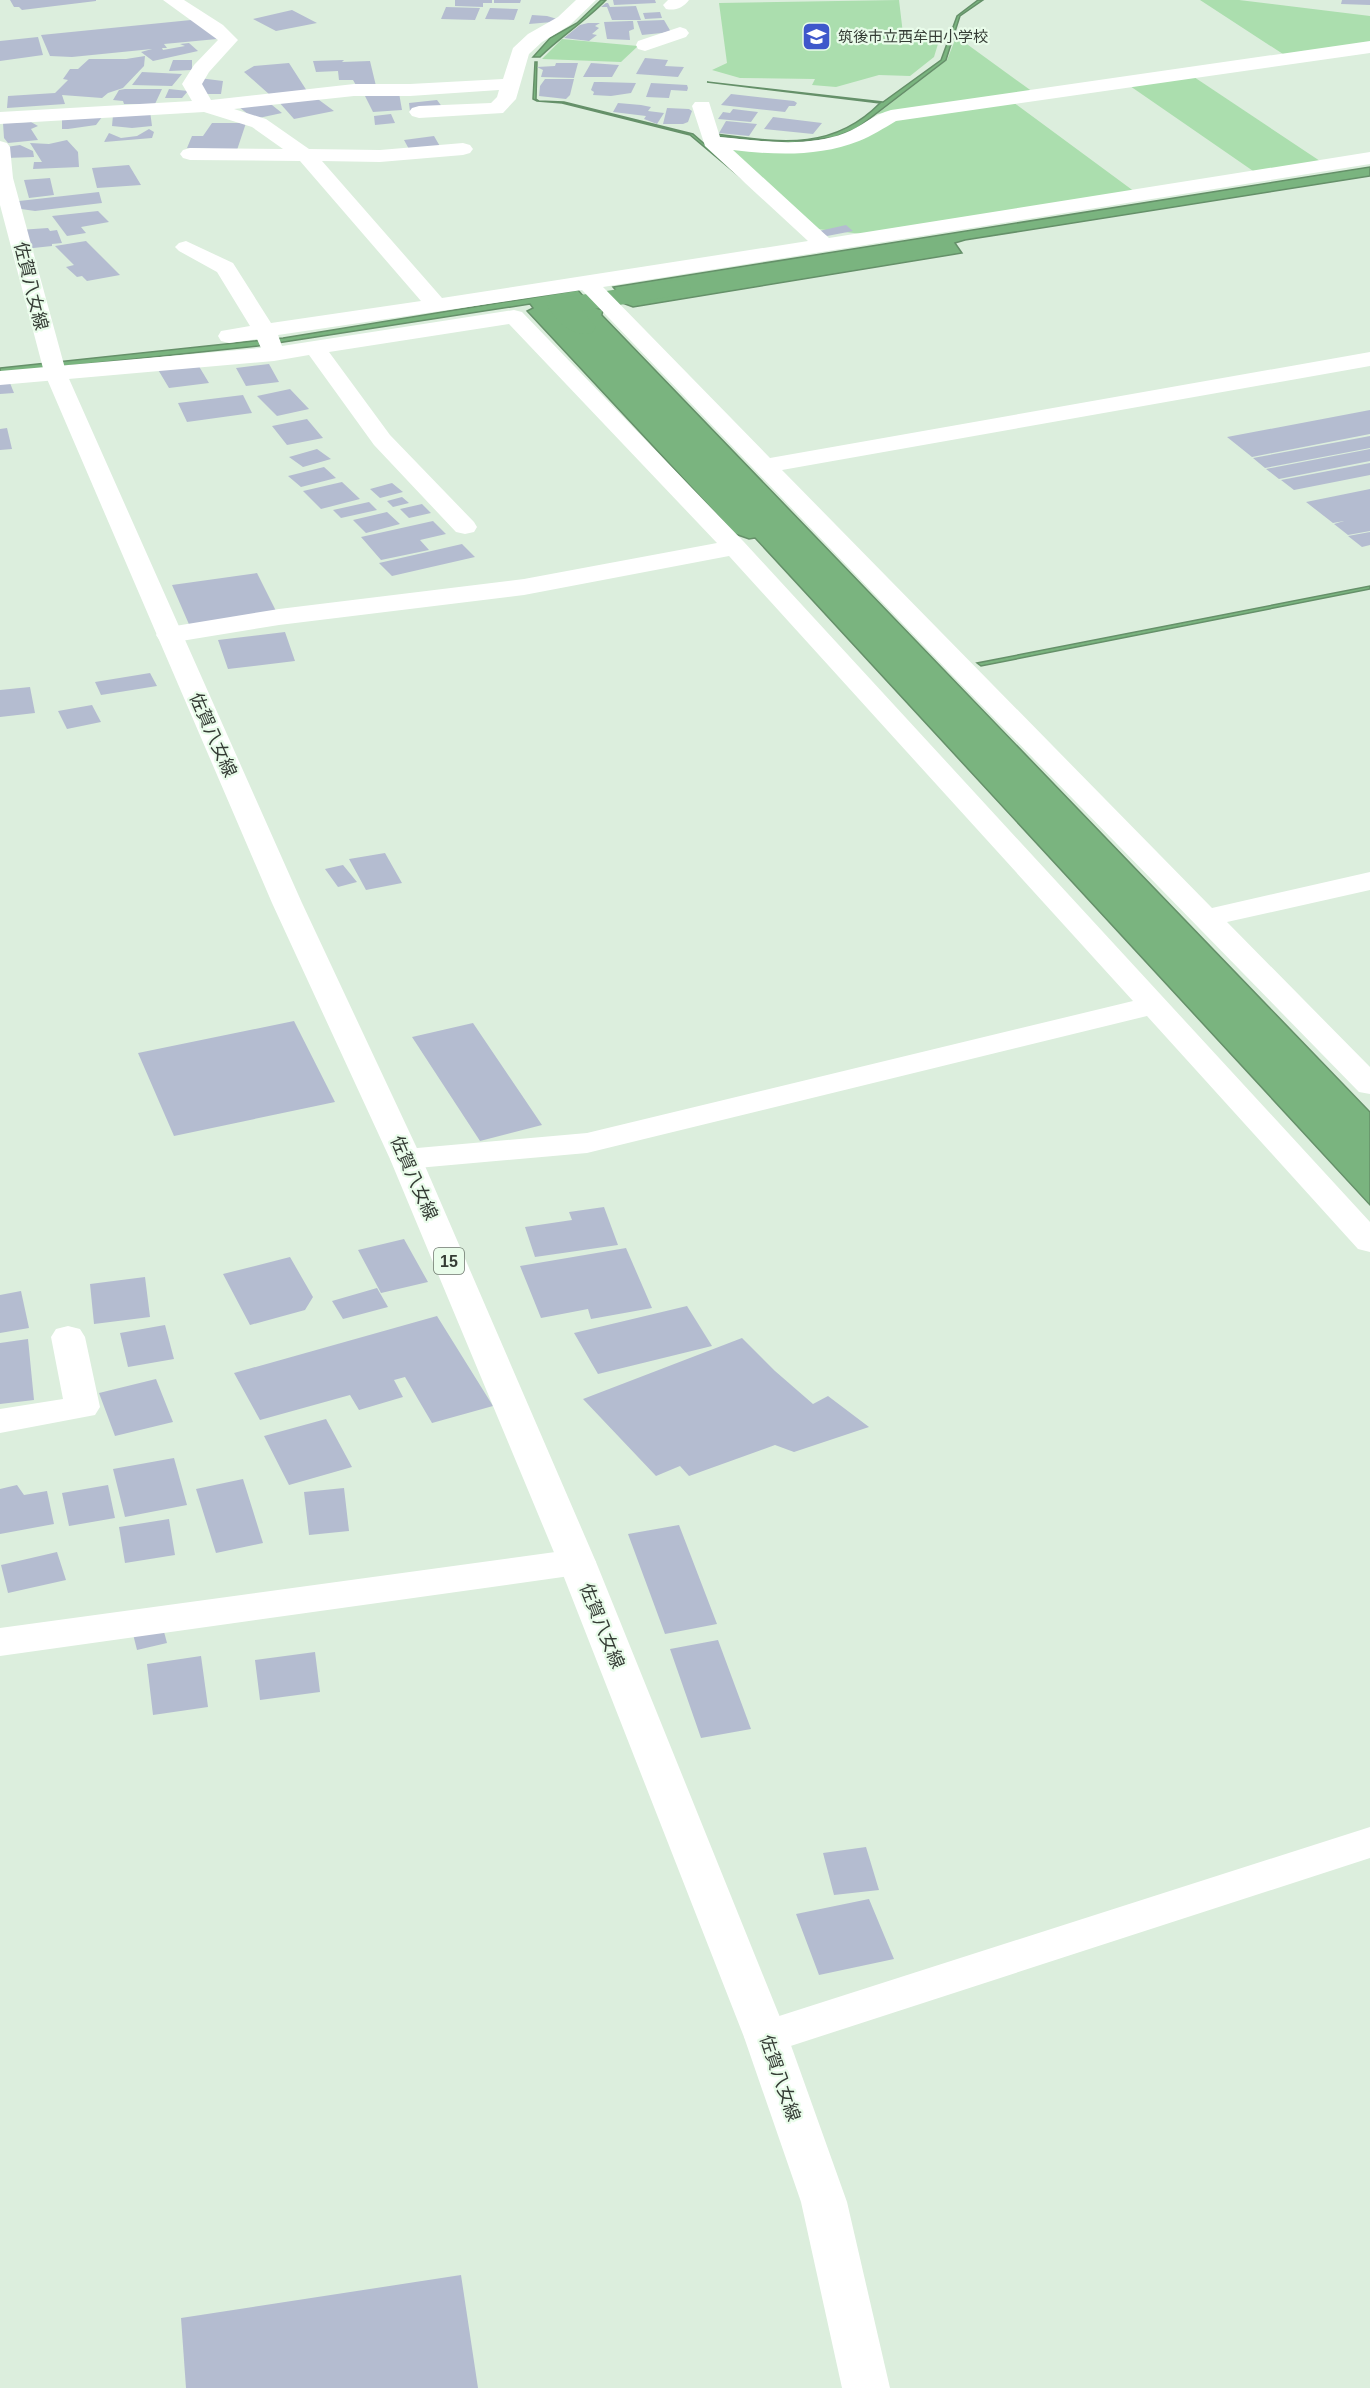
<svg xmlns="http://www.w3.org/2000/svg" width="1370" height="2388" font-family="Arial,'Noto Sans JP',sans-serif">
<style>
.green{fill:#abdeae}
.water{fill:#7ab47f;stroke:#659069;stroke-width:1.5}
.lines{fill:none;stroke-linecap:round;stroke-linejoin:round}
.canal{fill:#7ab47f;fill-rule:evenodd}
.building{fill:#b4bcd0}
.minor{fill:#fff;fill-rule:evenodd}
.major{fill:#fff;fill-rule:evenodd}
.labels{text-anchor:middle;stroke-width:4.5;stroke-linejoin:round;paint-order:stroke}
.far-poi-label{font-size:15px;fill:#353c35;stroke:#e9fcea;text-anchor:start}
.shield{fill:#e9fcea;stroke:#6b766b;stroke-width:1.5}
.shield-label{font-size:16px;font-weight:bold;fill:#353c35}
.street-label{font-size:18px;fill:#353c35;stroke:#e9fcea}
</style>
<rect width="100%" height="100%" fill="#dceedd"/>
<!-- green -->
<path class="green" d="M899,0L903,34H941L934,57L910,76L879,75L836,87L812,85L815,79L740,78L712,70L727,63L719,3Z
M1200,0H1239L1370,16V44L1286,56Z
M562,39L638,46L621,62L542,59Z
M955,40L964,42L1033,92L877,114L947,60Z
M1194,77L1323,163L1256,173L1130,86Z
M1013,102L1135,192L863,234L817,229L728,151L735,148L792,150L893,119Z"/>
<!-- water -->
<path class="water" d="M601,0H606C586,21 561,36 540,57H533L550,38L577,23Z
M978,0H983L960,16L946,60L856,129L835,137L791,143L715,136L716,134C778,142 832,152 880,103L707,82L883,102L941,60L957,16Z
M535,62H537L536,99L539,101L564,102L693,134L810,236L690,135L562,103L537,101L533,99Z
M1370,167V176L965,240L955,243L962,253L633,307L622,303L626,302L613,287Z
M578,290L593,307L603,310L602,315L1370,1112V1205L755,538L749,539L735,534L527,311L533,308L530,304L258,346L0,373V368L283,338Z
M1370,586V589L981,666L977,663Z"/>
<g class="lines">
<!-- canal -->
<path class="canal" d="M677,280L687,282L691,288L687,294L582,311L596,327L592,333C572,338 558,322 547,306L551,300L561,298Z"/>
</g>
<!-- building -->
<path class="building" d="M10,0H96V1L22,10L19,7H14Z
M455,0H492V3H483V7L455,6Z
M494,0H521L520,3H494Z
M613,0H655L656,3L614,5Z
M1342,0H1370V5L1341,4Z
M606,3H608L610,7L636,6L641,20H612L607,7H601Z
M446,7L480,8L475,20L441,19Z
M490,8L518,9L514,20L485,19Z
M292,10L317,23L276,31L253,19Z
M660,12L662,18L645,19L643,13Z
M532,15L547,16L564,21L529,24Z
M201,19L217,39L164,44L167,48H162L163,50L185,46L180,44L189,43L198,51L153,61L141,52L152,49L72,57L50,56L41,35Z
M664,20L671,32L642,35L637,21Z
M630,21H633L634,29L629,31L630,40L607,39L604,22Z
M588,23H600L595,26L599,28L592,34L597,35L589,41L564,38L580,25Z
M38,37L43,55L0,61V41Z
M145,56L144,66L123,88L108,93L102,98L62,95L65,104L7,108L8,96L55,93L68,80L63,79L70,69H78L89,59H126Z
M645,58L668,60L665,66L684,67L678,77L636,74Z
M173,60H192V70L169,71Z
M344,60L342,62L370,61L376,86L357,87L353,80H339L338,71L316,72L313,61Z
M289,63L307,91L270,95L244,72L254,66Z
M556,63H578L574,78L541,77L543,70L537,67L555,66Z
M591,63L619,65L612,77H583Z
M142,72L182,74L172,86L132,85Z
M199,78L223,81L221,94H194Z
M545,79H574L570,95L566,99L539,96L540,86Z
M594,82H601L636,83L631,93L611,96L593,95L594,92L591,90Z
M651,83L687,85L688,88L687,91L671,90L669,98L646,97Z
M125,89H162L155,104H124L123,101L113,100L119,90Z
M169,89L188,91L182,98H165Z
M399,93L402,110L373,112L365,96Z
M311,94L334,111L294,119L278,101Z
M731,94L794,101L797,103L795,106H789L785,112L721,105Z
M437,100L443,108L410,111L409,103Z
M267,101L282,113L254,119L239,107Z
M618,103L641,105L651,107L648,111L664,113L657,124L644,119L646,116L613,112Z
M667,108L689,109L692,111L688,122L683,124H663Z
M733,109L758,112L751,122L718,119L723,112L730,113Z
M150,111L152,126L132,128L112,126L113,115Z
M391,114L395,123L375,125L374,116Z
M62,117H102L96,125L68,129H62Z
M773,117L822,123L813,134L764,129Z
M726,121L757,124L749,136L719,133Z
M31,122L38,126L31,129L38,140L8,143L4,138L3,123Z
M212,123H246L237,150L187,148L192,136H203Z
M149,129L154,132L152,138L104,142L109,133L121,138L137,136Z
M434,136L441,148L410,151L404,140Z
M67,140L78,152L79,167L33,169L34,162H42L30,143L49,144Z
M20,145L33,151L34,157L6,158V147Z
M129,165L141,185L97,188L92,168Z
M50,178L54,195L29,198L24,180Z
M99,192L102,203L35,211L21,209L19,201Z
M98,211L109,222L81,227L86,233L67,236L52,216Z
M846,225L853,231L827,236L819,231Z
M48,228L50,231L57,230L62,243L52,244V246L24,249L19,230Z
M86,241L120,275L87,281L82,276L77,277L66,267L74,265L55,246Z
M197,363L209,383L169,388L157,368Z
M269,364L279,382L246,386L236,368Z
M10,383L14,393L0,394V384Z
M290,389L309,409L277,416L257,396Z
M243,395L252,413L187,422L178,403Z
M1370,410V434L1252,457L1227,437Z
M307,419L323,438L287,445L272,426Z
M7,428L12,449L0,450V429Z
M1370,436V448L1265,468L1253,458Z
M317,449L331,459L303,467L289,457Z
M1370,449V461L1279,479L1266,469Z
M1370,463V475L1294,490L1281,480Z
M324,467L336,478L301,487L288,476Z
M342,482L360,499L321,509L303,491Z
M392,483L403,492L380,498L370,489Z
M1370,489V531L1348,535L1334,524L1344,521L1333,523L1306,502Z
M402,497L409,503L393,507L387,501Z
M369,502L377,510L341,518L333,510Z
M422,504L431,513L409,518L400,509Z
M387,512L400,524L366,533L353,520Z
M433,521L446,534L420,540L429,550L381,560L361,537Z
M1370,532V545L1362,547L1348,536Z
M462,544L475,557L392,576L379,563Z
M257,573L279,617L191,629L172,585Z
M285,632L295,661L228,669L218,640Z
M150,673L157,686L101,695L95,682Z
M30,687L35,713L0,717V690Z
M92,705L101,722L67,729L58,711Z
M385,853L402,883L366,890L349,859Z
M343,865L357,882L338,887L325,869Z
M294,1021L335,1102L174,1136L138,1053Z
M473,1023L542,1125L480,1141L412,1037Z
M604,1207L618,1245L535,1257L525,1227L572,1220L569,1212Z
M404,1239L428,1282L381,1293L358,1250Z
M626,1248L652,1308L591,1319L588,1309L541,1318L520,1266Z
M290,1257L313,1297L305,1310L250,1325L223,1274Z
M145,1277L150,1317L94,1324L90,1284Z
M377,1288L388,1307L343,1319L332,1301Z
M21,1291L29,1328L0,1333V1295Z
M687,1306L712,1346L598,1374L574,1333Z
M437,1316L493,1406L432,1423L405,1377L394,1380L403,1397L359,1410L350,1395L260,1420L234,1373Z
M165,1325L174,1359L128,1367L120,1333Z
M742,1338L775,1371L813,1404L828,1396L869,1427L794,1452L775,1445L689,1476L680,1466L656,1476L583,1399Z
M28,1339L34,1400L0,1404V1343Z
M156,1379L173,1422L115,1436L99,1393Z
M326,1419L352,1467L289,1485L264,1436Z
M174,1458L187,1505L125,1517L113,1469Z
M243,1479L263,1543L216,1553L196,1489Z
M17,1485L24,1495L47,1491L54,1524L0,1534V1489Z
M108,1485L115,1518L69,1526L62,1493Z
M344,1488L349,1531L309,1535L304,1492Z
M169,1519L175,1555L125,1563L119,1527Z
M679,1525L717,1624L665,1634L628,1534Z
M57,1552L66,1580L8,1593L1,1565Z
M163,1628L167,1643L137,1650L133,1634Z
M718,1640L751,1729L701,1738L670,1649Z
M315,1652L320,1692L260,1700L255,1660Z
M201,1656L208,1707L153,1715L147,1664Z
M866,1847L879,1890L834,1895L823,1853Z
M869,1899L894,1959L819,1975L796,1914Z
M461,2275L478,2388H186L181,2318Z"/>
<g class="lines">
<!-- minor -->
<path class="minor" d="M163,0H184L223,25L238,40L209,72L202,84L211,100L354,84H410L503,79L513,48L528,34L558,17L576,0H596L570,25L542,42L529,54L516,99L503,113L419,118L412,116L409,112L412,108L419,106L491,103L497,97L499,90L410,96H354L234,109L266,119L309,149L380,150L463,143L470,145L473,149L470,153L463,155L380,162L322,161L442,298L808,241L705,146L692,106L695,102H709L720,137C761,141 806,148 845,133C861,127 874,114 891,110L1370,41V53L896,121C884,128 872,136 859,141C818,157 775,155 733,150L829,238L1370,152V164L603,287L770,458L1370,352V366L782,470L1212,908L1370,872V890L1227,922L1370,1067V1094L1359,1092L951,674L582,290L278,335L282,346L514,310L522,312L744,542L1370,1222V1252L1358,1249L1147,1016L587,1153L406,1169L394,1166L390,1159L394,1152L406,1149L587,1133L1133,1001L729,556L524,595L279,625L169,643L160,641L156,635L160,629L169,627L279,609L524,579L717,543L509,324L329,352L390,435L474,522L477,527L474,532L465,534L456,532L374,445L309,355L274,361L0,385V371L261,348L257,339L229,343L221,341L218,336L221,331L250,326L217,272L179,251L175,247L179,243L186,241L233,263L271,323L421,301L300,161L190,160L183,158L180,154L183,150L190,148L283,149L252,127L204,112L0,124V112L192,101L182,84L194,65L218,40Z
M668,0H689C683,8 675,11 666,9L663,5Z
M680,27L686,29L689,33L686,37L645,51L638,49L636,45L638,41Z
M68,1326L80,1329L85,1337L100,1407L95,1415L0,1433V1409L63,1399L51,1337L56,1329Z
M577,1549L590,1553L596,1562L590,1571L577,1575L0,1656V1628Z
M1370,1827V1858L766,2054L751,2049L744,2037L751,2025Z"/>
<!-- major -->
<path class="major" d="M0,141L7,143L10,147L13,178L66,372L302,903L422,1159L596,1562L788,2037L847,2202L890,2388H842L801,2202L744,2037L558,1562L390,1159L272,903L44,372L0,205Z"/>
</g>
<!-- icons -->
<defs>
<symbol id="school-square" viewBox="-11 -11 22 22"><rect x="-9" y="-9" width="18" height="18" rx="4" fill="#3e58cb" stroke="#e9fcea"/><path d="M0-5L7-2L0 1L-7-2ZM-4 1L0 2.5L4 1V4Q0 6-4 4Z" fill="#fff"/></symbol>
</defs>
<g fill-rule="evenodd">
<use href="#school-square" x="800" y="20" width="33" height="33"/>
</g>
<g class="labels">
<!-- far-poi labels -->
<g class="far-poi-label">
<text x="838" y="42">筑後市立西牟田小学校</text>
</g>
<!-- shield labels -->
<rect class="shield" x="434" y="1248" width="30" height="26" rx="4.5"/>
<g class="shield-label">
<text x="449" y="1267">15</text>
</g>
<!-- street labels -->
<g class="street-label">
<text transform="translate(31 286) rotate(76)" y="6">佐賀八女線</text>
<text transform="translate(213 735) rotate(66)" y="6">佐賀八女線</text>
<text transform="translate(414 1178) rotate(66)" y="6">佐賀八女線</text>
<text transform="translate(602 1626) rotate(68)" y="6">佐賀八女線</text>
<text transform="translate(780 2078) rotate(71)" y="6">佐賀八女線</text>
</g>
</g>
</svg>
